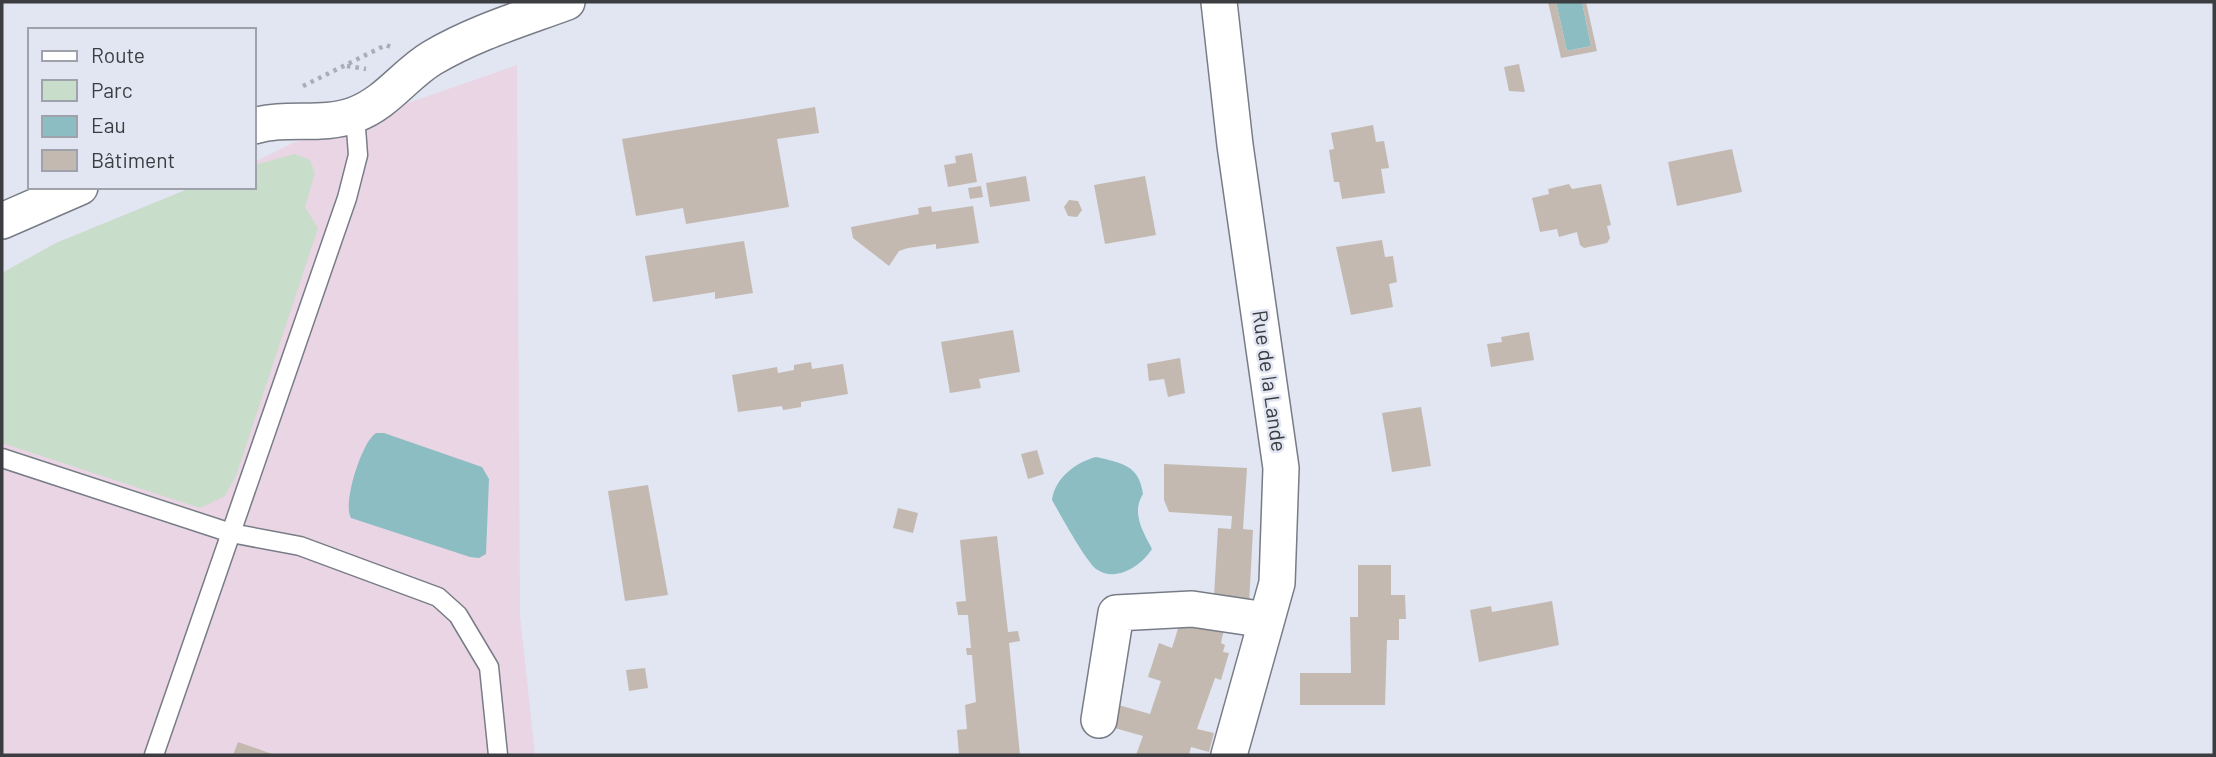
<svg xmlns="http://www.w3.org/2000/svg" width="2216" height="757" font-family="Barlow,sans-serif">
<style>
.commercial{fill:#ead5e4}
.green{fill:#c8ddca}
.water{fill:#8cbdc2}
.building{fill:#c3b9b1}
.lines{fill:none;stroke-linecap:round;stroke-linejoin:round}
.service-casing{stroke:#777c86;stroke-width:21}
.minor-casing{stroke:#777c86;stroke-width:38}
.path{stroke:#a9adb7;stroke-width:4.5;stroke-dasharray:3.5 5;stroke-linecap:butt}
.service{stroke:#fff;stroke-width:18}
.minor{stroke:#fff;stroke-width:35}
.labels{text-anchor:middle;stroke-width:5;stroke-linejoin:round;paint-order:stroke}
.street-label{font-size:21px;fill:#3b3d41;stroke:#e1e6f2}
</style>
<rect width="100%" height="100%" fill="#e1e6f2"/>
<!-- commercial -->
<path class="commercial" d="M517,65L520,615L535,755H2V273L56,243L193,187H254V162L293,143Z"/>
<!-- green -->
<path class="green" d="M295,154L310,160L315,173L305,207L318,228L236,476L225,496L200,508L2,443V273L56,243L193,187H254V165Z"/>
<!-- water -->
<path class="water" d="M1556,2H1582L1591,46L1567,51Z
M376,433H384L482,467L489,479L486,554L479,558L470,557L351,518C342,504 362,441 376,433Z
M1096,457C1122,463 1139,465 1143,494C1131,513 1143,531 1152,549C1141,566 1116,583 1096,569C1085,560 1060,514 1052,500C1055,478 1076,462 1096,457Z"/>
<!-- building -->
<path class="building" d="M1548,2H1556L1567,51L1591,46L1582,2H1586L1597,51L1561,58Z
M1519,64L1525,92L1509,91L1504,67Z
M815,107L819,133L777,139L789,207L686,224L683,208L636,216L622,139Z
M1373,125L1376,142L1384,141L1389,168L1381,169L1385,193L1342,199L1339,182H1334L1329,150L1334,149L1331,133Z
M1732,149L1742,192L1677,206L1668,162Z
M972,153L977,182L948,187L944,165L956,163L955,156Z
M1026,176L1030,201L990,207L986,183Z
M1145,176L1156,235L1105,244L1094,185Z
M1569,184L1572,189L1601,184L1611,225L1607,226L1610,238L1607,243L1584,248L1580,245L1577,232L1559,237L1557,229L1540,232L1532,198L1549,194L1548,189Z
M981,186L983,197L970,199L968,188Z
M1069,200L1078,201L1082,210L1077,217L1068,216L1064,207Z
M931,206L932,212L973,206L979,243L936,249V244L908,248L899,251L889,266L853,238L851,227L919,214L918,208Z
M1382,240L1385,257L1393,256L1397,282L1389,284L1393,307L1351,315L1336,247Z
M744,241L753,293L715,299V292L653,302L645,256Z
M1013,330L1020,372L979,379L981,388L950,393L941,342Z
M1529,332L1534,360L1491,367L1487,344L1502,342L1501,337Z
M1180,358L1185,393L1168,397L1164,379L1149,381L1147,364Z
M811,362L812,369L843,364L848,394L801,402V407L783,410L782,406L738,412L732,375L777,367L778,373L794,370V365Z
M1421,407L1431,466L1392,472L1382,413Z
M1037,450L1044,474L1028,479L1021,454Z
M1164,464L1247,468L1243,529L1253,530L1249,605L1214,596L1218,528L1231,529L1232,516L1169,512L1164,500Z
M648,485L668,595L625,601L608,491Z
M898,508L918,513L913,533L893,528Z
M997,536L1008,632L1018,631L1020,641L1009,643L1020,755H959L957,730L967,729L965,705L976,702L972,655H967L966,648H971L968,615H958L956,602L966,601L960,540Z
M1358,565H1391V595H1405L1406,619H1399V640H1387L1385,705H1300V673H1351L1350,617H1358Z
M1552,601L1559,645L1479,662L1470,610L1491,606L1492,612Z
M1181,619L1225,625L1221,643L1225,645L1223,652L1229,653L1221,680L1215,678L1197,729L1214,733L1209,752L1191,747L1189,755H1136L1143,736L1111,727L1115,704L1150,714L1161,681L1148,677L1159,643L1172,648Z
M645,668L648,688L629,691L626,670Z
M238,742L275,755H233Z"/>
<g class="lines">
<defs>
<path id="service" d="M2,458L231,533L300,546L438,597L458,615L489,667L498,755
M154,755L347,198L358,155L355,115"/>
<path id="minor" d="M1219,2L1235,145L1281,468L1277,583L1229,755
M254,126C287,116 321,127 354,115C387,103 405,74 432,58C474,33 521,19 567,2
M2,221L80,187
M1099,720L1116,613L1192,609L1266,620"/>
</defs>
<!-- service casing -->
<use href="#service" class="service-casing"/>
<!-- minor casing -->
<use href="#minor" class="minor-casing"/>
<!-- path -->
<path class="path" d="M347,66L366,69
M303,86L386,45L391,47"/>
<!-- service -->
<use href="#service" class="service"/>
<!-- minor -->
<use href="#minor" class="minor"/>
</g>
<g class="labels">
<!-- street labels -->
<g class="street-label">
<text transform="translate(1269 381) rotate(82)" y="7">Rue de la Lande</text>
</g>
</g>
<!-- border -->
<rect width="2216" height="757" fill="none" stroke="#3b3d41" stroke-width="7"/>
<!-- legend -->
<rect x="28" y="28" width="228" height="161" fill="#e1e6f2" stroke="#9fa2ab" stroke-width="2"/>
<rect x="42" y="51" width="35" height="10" fill="#ffffff" stroke="#9fa2ab" stroke-width="2"/>
<text x="91" y="63" font-size="21" fill="#3b3d41">Route</text>
<rect x="42" y="80" width="35" height="21" fill="#c8ddca" stroke="#9fa2ab" stroke-width="2"/>
<text x="91" y="98" font-size="21" fill="#3b3d41">Parc</text>
<rect x="42" y="116" width="35" height="21" fill="#8cbdc2" stroke="#9fa2ab" stroke-width="2"/>
<text x="91" y="133" font-size="21" fill="#3b3d41">Eau</text>
<rect x="42" y="150" width="35" height="21" fill="#c3b9b1" stroke="#9fa2ab" stroke-width="2"/>
<text x="91" y="168" font-size="21" fill="#3b3d41">Bâtiment</text>
</svg>
